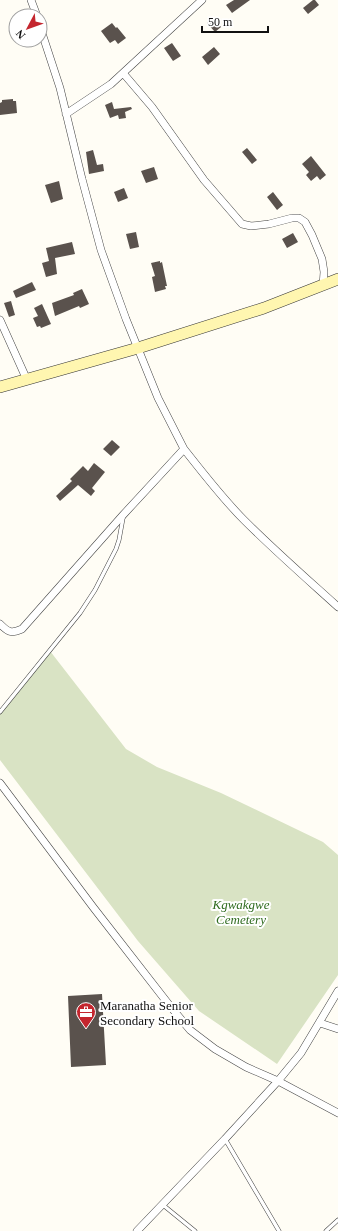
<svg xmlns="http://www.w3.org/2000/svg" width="338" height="1231" font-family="'Times New Roman',serif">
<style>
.cemetery{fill:#d9e3c4}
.building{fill:#5a524d}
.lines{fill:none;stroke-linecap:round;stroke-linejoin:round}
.lane-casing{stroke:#444;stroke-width:4.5}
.street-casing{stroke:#444;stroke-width:8}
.secondary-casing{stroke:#333;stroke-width:12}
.lane{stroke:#fff;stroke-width:3.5}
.street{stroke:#fff;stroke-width:7}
.secondary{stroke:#fff6b0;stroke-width:11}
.labels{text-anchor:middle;stroke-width:4;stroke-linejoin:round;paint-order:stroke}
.park-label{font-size:13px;font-style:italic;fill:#2f6b1f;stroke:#fff}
.poi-label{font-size:13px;fill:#111;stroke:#fff;text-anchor:start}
</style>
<rect width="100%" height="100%" fill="#fffdf5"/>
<!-- cemetery -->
<path class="cemetery" d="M50,651L126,749L157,767L221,793L323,842L338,855V975L277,1064L199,1011L138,941L0,760V712Z"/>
<!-- building -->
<path class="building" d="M234,0H250L232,13L226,5Z
M313,0H315L319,5L308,14L303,8Z
M213,18L221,27L215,32L207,23Z
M112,23L116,28L117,27L126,38L118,44L115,40L110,43L101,31Z
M172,43L181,56L173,61L164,48Z
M214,47L220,54L208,65L202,57Z
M13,99V101H16L17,113L0,115V103L2,102V100Z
M112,102L114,109L131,107L132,109L125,112L126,118L119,119L118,115L110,118L105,105Z
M247,148L257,160L252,164L242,152Z
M93,150L97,165L103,164L104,171L89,174L86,152Z
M311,156L326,175L320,180L317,176L311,181L306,175L309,172L302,164Z
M154,167L158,179L146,183L141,171Z
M59,181L63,199L51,203L45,185Z
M124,188L128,198L118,202L114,192Z
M273,192L283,205L277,210L267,197Z
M136,232L139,247L130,249L126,234Z
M293,233L298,242L287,248L282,239Z
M72,242L75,254L55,258L57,274L46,277L42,263L49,261L46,248Z
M160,261V263L162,262L167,286H165L166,289L155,292L152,277L155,276L151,263Z
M32,282L36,290L16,298L13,291Z
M82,289L89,304L80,308L79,306L55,316L52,303L74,295L73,293Z
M11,301L15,315L9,317L4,303Z
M42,304L51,324L41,328L40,326L37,327L33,318L38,316L34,308Z
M112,440L120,447L111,456L103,449Z
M94,463L105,472L92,488L95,491L91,496L78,485L60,501L56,496L72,481L70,479L83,466L88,471Z
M102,994L106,1065L71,1067L68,996Z"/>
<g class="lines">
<defs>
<path id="lane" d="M0,712L80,613L95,590L116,549L119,540L123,518
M225,1139L279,1231
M163,1205L195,1231
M326,1231L338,1220"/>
<path id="street" d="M31,0L37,16
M123,73L152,107L204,180L242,224L251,226L269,224L292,218H299L305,222L312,235L322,259L324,272L323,286
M66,114L111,84L202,0
M0,320L27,380
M184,449C203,473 222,498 244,520C274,550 306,578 338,607
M0,624C8,632 11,634 22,629L123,515L184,449L158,398L126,319L101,250L82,179L60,88L40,27
M0,783L93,907L170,1006L190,1030L215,1049L246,1067L278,1081L338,1113
M320,1023L338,1029
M137,1231L225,1139L278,1081L301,1053L338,991"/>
<path id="secondary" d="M0,387L138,348L264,308L338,279"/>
</defs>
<!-- lane casing -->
<use href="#lane" class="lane-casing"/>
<!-- street casing -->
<use href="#street" class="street-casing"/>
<!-- secondary casing -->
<use href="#secondary" class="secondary-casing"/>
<!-- lane -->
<use href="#lane" class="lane"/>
<!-- street -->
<use href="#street" class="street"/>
<!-- secondary -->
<use href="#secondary" class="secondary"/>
</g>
<!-- icons -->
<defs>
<symbol id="office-pin" viewBox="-11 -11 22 30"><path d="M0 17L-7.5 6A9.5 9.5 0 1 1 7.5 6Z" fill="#c4262e" stroke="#fff"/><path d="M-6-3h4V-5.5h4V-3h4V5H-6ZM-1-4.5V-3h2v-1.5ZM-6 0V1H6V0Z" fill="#fff"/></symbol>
</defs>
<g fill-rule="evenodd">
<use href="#office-pin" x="75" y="1001" width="22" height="30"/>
</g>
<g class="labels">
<!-- park labels -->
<g class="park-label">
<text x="241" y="909">Kgwakgwe<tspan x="241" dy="15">Cemetery</tspan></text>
</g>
<!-- poi labels -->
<g class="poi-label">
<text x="100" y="1010">Maranatha Senior<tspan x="100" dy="15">Secondary School</tspan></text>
</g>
</g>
<!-- north arrow -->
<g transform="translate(28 28) rotate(229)"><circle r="19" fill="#ffffff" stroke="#a0a0a0"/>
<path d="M0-3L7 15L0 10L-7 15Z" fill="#c4262e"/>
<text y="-6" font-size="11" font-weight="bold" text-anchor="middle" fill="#111111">N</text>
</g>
<!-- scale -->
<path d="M202 26v6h66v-6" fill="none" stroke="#111111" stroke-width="2"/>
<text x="208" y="26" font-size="12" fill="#111111" stroke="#ffffff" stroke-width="3" paint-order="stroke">50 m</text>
</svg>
